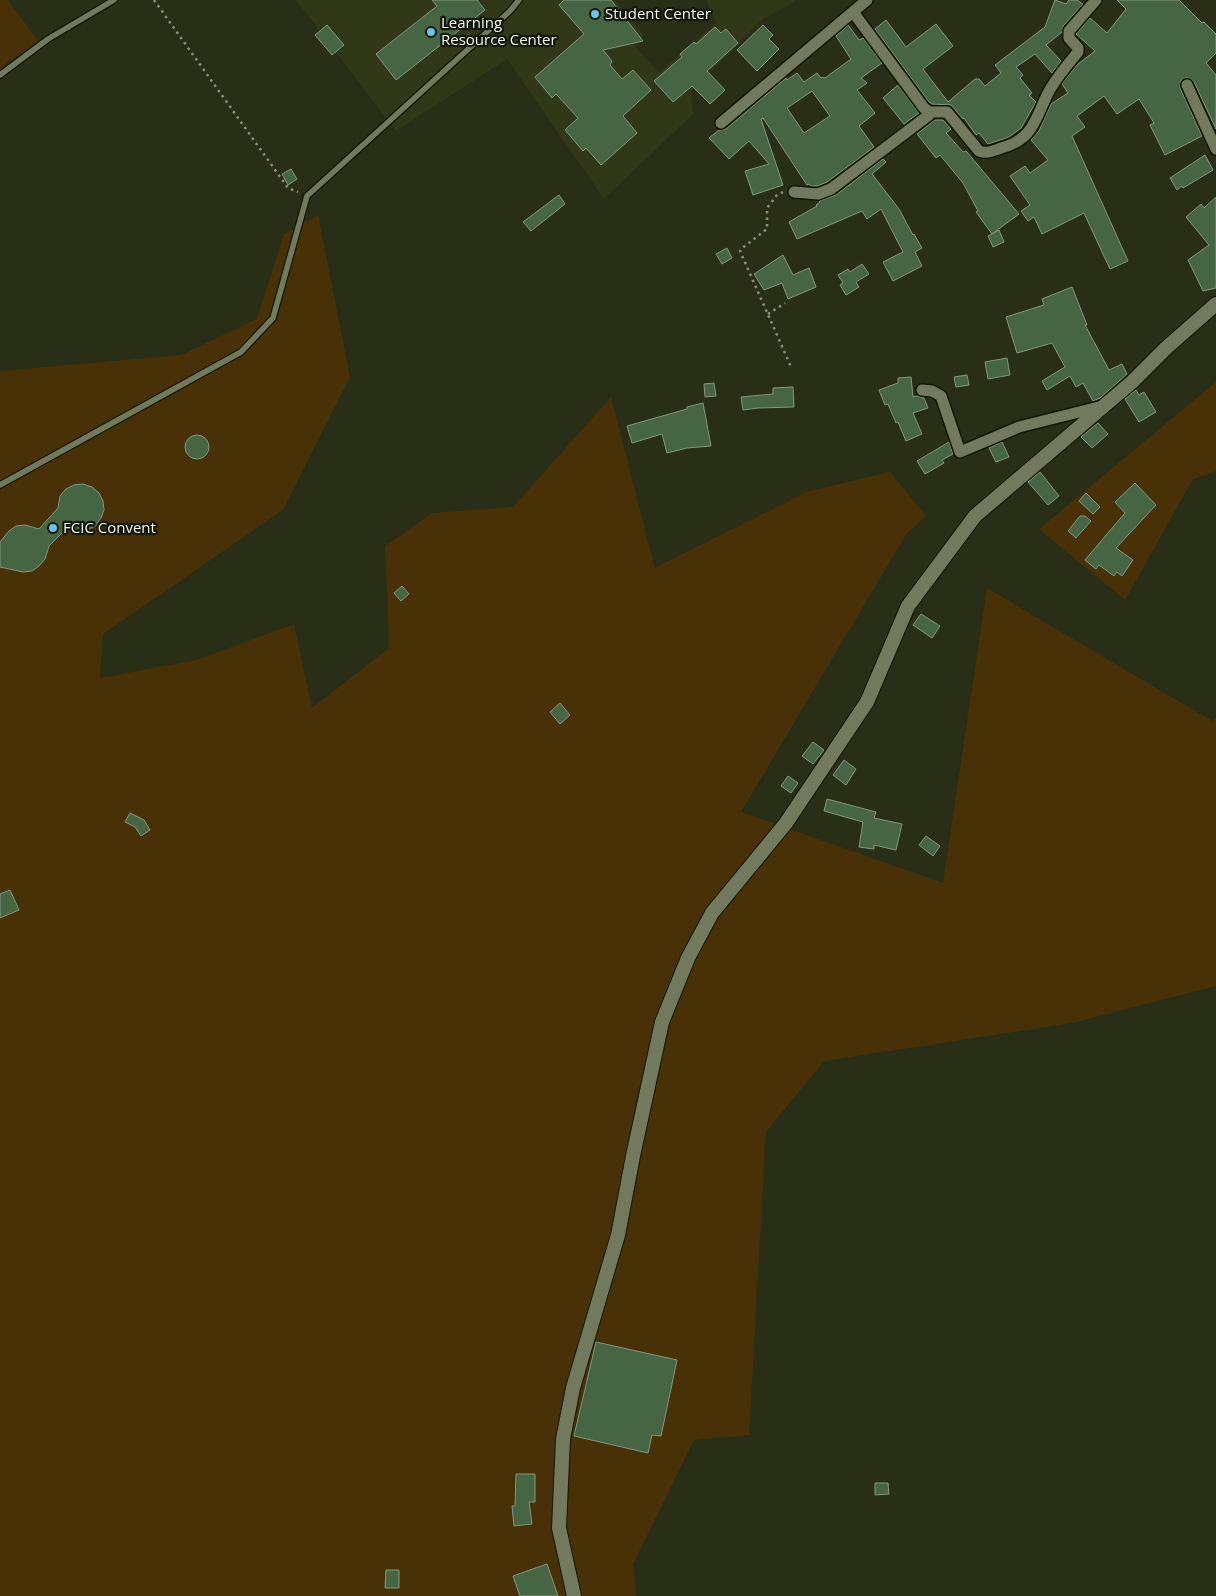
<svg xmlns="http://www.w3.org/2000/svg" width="1216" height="1596" font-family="'Open Sans',sans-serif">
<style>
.built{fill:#303817}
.green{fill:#493107}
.building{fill:#456543;stroke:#829880;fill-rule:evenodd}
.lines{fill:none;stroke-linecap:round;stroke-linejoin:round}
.service-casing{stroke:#121701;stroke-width:8}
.minor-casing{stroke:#121701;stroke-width:14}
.tertiary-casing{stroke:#121701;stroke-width:16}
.path{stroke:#8a8f7b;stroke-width:2.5;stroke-dasharray:2.5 4;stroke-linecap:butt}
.service{stroke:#727a5e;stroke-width:5.5}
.minor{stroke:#727a5e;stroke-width:11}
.tertiary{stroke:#727a5e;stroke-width:14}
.poi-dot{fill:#6ac3f1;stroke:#13160b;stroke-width:2}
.labels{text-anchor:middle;stroke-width:4.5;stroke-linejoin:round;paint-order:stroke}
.poi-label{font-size:15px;fill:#f0f4e5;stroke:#13160b;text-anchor:start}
</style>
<rect width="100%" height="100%" fill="#292f16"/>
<!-- built -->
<path class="built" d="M296,0H615L642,33L643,41L635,47L659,72L716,23L706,0H796L793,3L764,18L691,91L693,114L604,199L507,59L396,131Z"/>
<!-- green -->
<path class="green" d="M0,0H8L38,41L0,68Z
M318,215L350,377L283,510L103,634L100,678L197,660L294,624L312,708L389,648L385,546L432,513L513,507L611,397L655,568L806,492L890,472L926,516L907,533L741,812L943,883L987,588L1212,721L1216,719V986L1072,1023L824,1061L766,1132L749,1435L694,1440L633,1564L636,1596H0V371L181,355L257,319L284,234Z
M1216,382V471L1193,479L1125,600L1039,529Z"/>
<!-- building -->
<path class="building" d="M432,0H477L485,10L396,80L376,54L437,6Z
M564,0H611L643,41L603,50L612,61L610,65L622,79L633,70L651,90L623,116L637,133L601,165L586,148L583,151L565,130L578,118L556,94L552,98L535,77L584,34L559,5Z
M1055,0L1066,4L1069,0H1077L1083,4L1063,26L1062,32L1046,45L1061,61L1052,73L1035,54L1016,67L1023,75L1020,78L1032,93L1029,95L1036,102L1021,128L1009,137L988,144L979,133L976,135L964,118L963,119L951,105L932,104L929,102L875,29L886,20L906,47L936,24L953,46L923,69L948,102L975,79H979L985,86L1001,73L995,65L1045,27Z
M1117,0H1179L1202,23L1204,22L1216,34V53L1206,63L1216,75V129L1194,82L1187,78L1181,80L1180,88L1202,136L1165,155L1150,125L1154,123L1139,99L1117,114L1104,96L1077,116L1085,127L1072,136L1128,261L1110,269L1084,213L1042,234L1034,217L1028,221L1021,211L1030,205L1010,176L1025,166L1030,173L1048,160L1031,140L1039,131L1051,104L1068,93L1062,84L1064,81L1078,64L1095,51L1076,34L1090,18L1107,33L1126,9Z
M327,25L344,45L332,55L315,35Z
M763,25L773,35L769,39L779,49L757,71L737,50Z
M848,25L859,40L863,38L882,63L861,78L867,83L857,90L875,113L859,126L874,147L827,182L817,186H811L809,184L807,185L763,118L761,119L783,185L753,195L745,171L769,164L749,141L729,159L709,138L719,130L726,129L786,78L787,80L797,73L804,82L817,73L821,78L823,77L825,78L851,59L836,36ZM812,91L830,116L804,133L787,108Z
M715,27L721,33L726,29L738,43L707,71L725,90L710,104L692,86L673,102L654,81L682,57L680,54L694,42L696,44Z
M898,85L919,113L904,124L883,98Z
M935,120H943L951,129L946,133L963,152L966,151L1019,214L992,234L976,212L978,211L963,183L940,155L936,158L917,134Z
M1205,155L1213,170L1183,188L1182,186L1177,190L1170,178Z
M883,159L886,162L872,174L899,209L913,235L914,234L922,248L915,252L922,266L893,281L883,262L903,252L881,209L867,219L862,211L797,239L789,222L817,206L816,205L820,202L819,201L836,195Z
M291,169L297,179L288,185L282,174Z
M559,195L565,204L531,231L523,222Z
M1216,197V288L1203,291L1188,260L1209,245L1186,217L1201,204L1204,208Z
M999,230L1004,242L993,247L988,236Z
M727,248L732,258L722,264L716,254Z
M783,255L793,275L809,268L816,287L788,299L782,283L764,290L754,274Z
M862,264L869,274L856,282L859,287L846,295L840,285L843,283L838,275L848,269L850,272Z
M1072,287L1087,325H1085L1109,370L1122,364L1127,374L1100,398L1093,401L1083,383L1076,387L1070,376L1047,390L1042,381L1065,367L1052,343L1017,353L1006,317L1044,305L1042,299Z
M1007,358L1010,375L988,379L985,362Z
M967,375L969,385L956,387L954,377Z
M911,377L913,397L917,396L924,398L928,408L913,413L922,434L906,441L898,422L896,423L888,404L885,405L879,390L898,383V378Z
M714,383L716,396L705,397L704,384Z
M793,387L794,407L758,408L743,410L741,397L773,394V388Z
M1136,390L1139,395L1144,392L1156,412L1139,422L1125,399Z
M703,403L711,446L687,448L667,453L662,434L632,443L627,426L687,409V407Z
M1098,423L1108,434L1092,448L1081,437Z
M185 447a12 12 0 1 1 24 0a12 12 0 1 1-24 0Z
M949,442L953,454L942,460L944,463L925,474L917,461Z
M1002,442L1009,457L996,462L989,448Z
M1040,472L1059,496L1048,505L1028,482Z
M1135,483L1156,505L1116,548L1133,560L1122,576L1117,572L1114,576L1099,565L1096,569L1085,560L1125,513L1115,502Z
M83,484L92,487L99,493L103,501L104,510L101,518L95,526L87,530L78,531L67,528L49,546L45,559L39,566L32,571L23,572L0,567V542L9,531L16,526L25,525L39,529L58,508L60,496L66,489L74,485Z
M1086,493L1100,507L1093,514L1079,501Z
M1080,516H1085L1091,521L1076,538L1068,531Z
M402,586L409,594L401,601L394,593Z
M921,614L940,626L932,638L913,625Z
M560,703L570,715L560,724L550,712Z
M813,742L824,750L813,764L802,756Z
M844,760L856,769L846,785L833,775Z
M788,776L798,783L791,793L781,786Z
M827,799L876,812L874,818L902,824L896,850L874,845V849L859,847L863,822L824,811Z
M130,813L144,820L150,830L141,836L135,827L125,822Z
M926,836L940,846L933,856L919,845Z
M10,890L19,910L0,918V894Z
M596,1342L677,1360L661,1436L652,1435L648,1453L574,1436Z
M516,1474H535V1502H529L532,1524L514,1526L512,1506H515Z
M875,1483H888L889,1494L875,1495Z
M547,1564L558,1596H520L513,1576Z
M386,1570H399V1588H385Z"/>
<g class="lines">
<defs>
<path id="service" d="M0,75L48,39L114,0
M0,485L241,352L273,318L307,196L510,11L519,0"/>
<path id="minor" d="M853,12L924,108L930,112H947L979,151C986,154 993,151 1001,148C1034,139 1035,119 1048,93C1056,78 1067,65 1078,52V48L1069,38V31L1096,0
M1187,85L1216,149
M721,123L867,0
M794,192L818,194L831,189L929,115L930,112
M922,390L932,391L941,396L960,452L1019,427L1103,406"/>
<path id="tertiary" d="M574,1596L559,1528L563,1439L573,1388L618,1235L633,1156L662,1022L688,958L712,913L786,823L867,702L908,606L975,516L1132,382L1166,348L1216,304"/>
</defs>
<!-- service casing -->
<use href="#service" class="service-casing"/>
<!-- minor casing -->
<use href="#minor" class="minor-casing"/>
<!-- tertiary casing -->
<use href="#tertiary" class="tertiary-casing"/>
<!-- path -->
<path class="path" d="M154,0L288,188L298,192
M783,192L777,195L767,208V229L741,249L740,251L792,369
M768,314L785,303"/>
<!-- service -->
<use href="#service" class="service"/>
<!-- minor -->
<use href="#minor" class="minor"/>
<!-- tertiary -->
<use href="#tertiary" class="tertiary"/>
</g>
<!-- markers -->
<g class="poi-dot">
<circle cx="595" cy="14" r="5"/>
<circle cx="431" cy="32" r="5"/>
<circle cx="53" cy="528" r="5"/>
</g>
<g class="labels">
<!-- poi labels -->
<g class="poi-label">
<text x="605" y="19">Student Center</text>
<text x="441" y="28">Learning<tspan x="441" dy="17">Resource Center</tspan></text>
<text x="63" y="533">FCIC Convent</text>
</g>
</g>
</svg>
